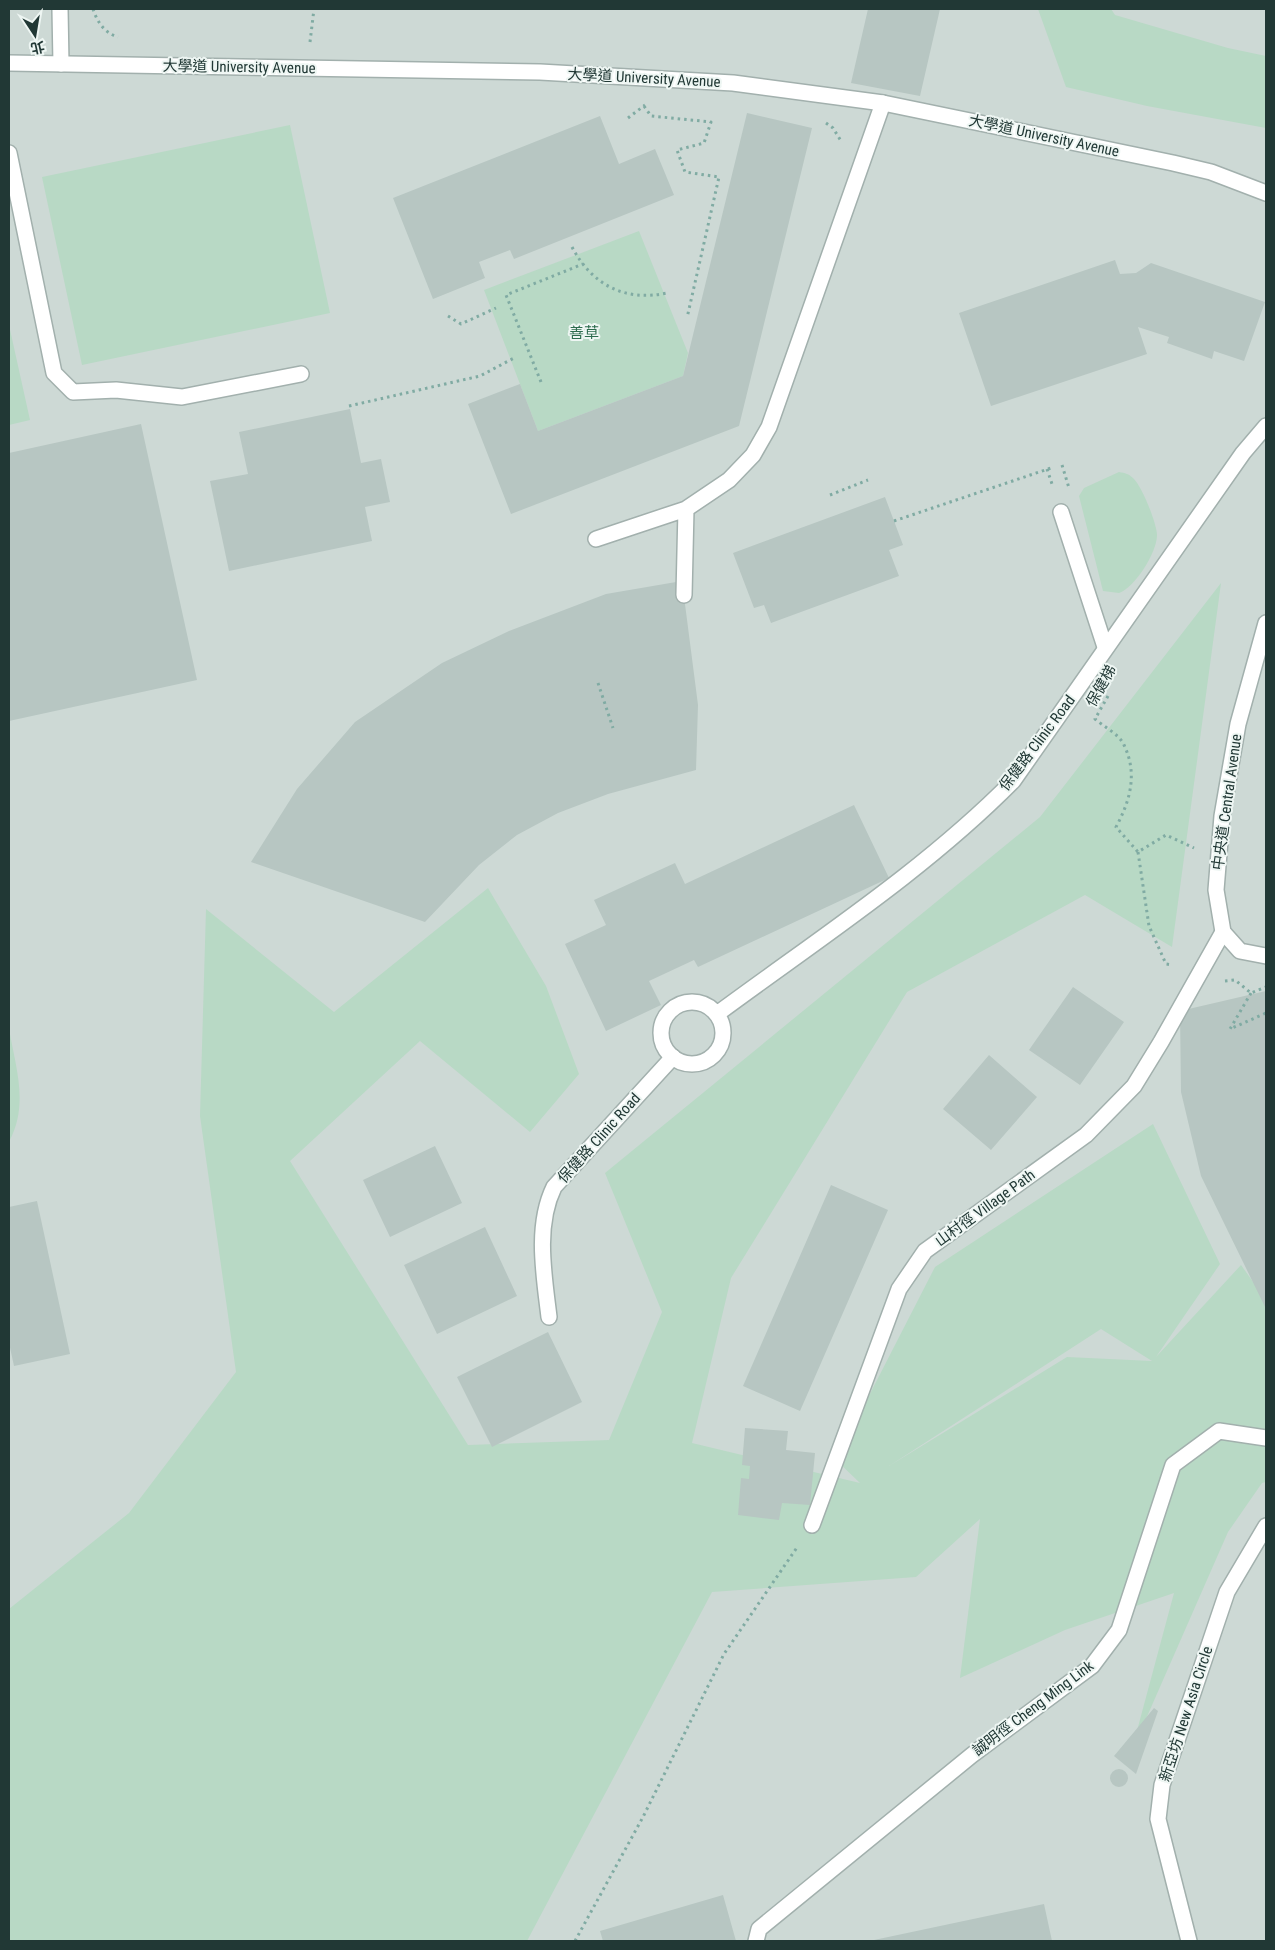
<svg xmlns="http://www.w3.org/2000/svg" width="1275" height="1950" font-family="'Roboto Condensed','Noto Sans TC',sans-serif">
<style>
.built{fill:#cdd9d5}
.green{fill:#b8d9c5;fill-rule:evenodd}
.building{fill:#b7c6c2}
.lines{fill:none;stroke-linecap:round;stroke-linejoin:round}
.lane-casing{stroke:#a2b0ad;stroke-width:18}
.street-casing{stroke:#a2b0ad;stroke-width:18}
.path{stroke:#80aba3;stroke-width:3;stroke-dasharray:2.5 4;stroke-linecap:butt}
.lane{stroke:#fff;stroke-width:15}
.street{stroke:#fff;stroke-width:15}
.labels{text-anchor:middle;stroke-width:4;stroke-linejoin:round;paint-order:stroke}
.street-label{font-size:15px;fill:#213835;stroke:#eef6f3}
.park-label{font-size:15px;fill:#2d6c4e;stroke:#eef6f3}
</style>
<rect width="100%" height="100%" fill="#dee9e6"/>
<!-- built -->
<path class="built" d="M9,9H1266V1941H9Z"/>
<!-- green -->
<path class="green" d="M1038,9H1111L1115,15L1228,48L1266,56V128L1147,106L1066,87Z
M290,125L330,313L82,365L42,177Z
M639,231L688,353L683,376L538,431L484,290Z
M9,325L30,420L9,425Z
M1119,472C1125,473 1129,474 1133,478C1142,486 1156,522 1157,534C1158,551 1135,588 1119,593L1103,591L1079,496L1084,488Z
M1221,583L1172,947L1085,895L907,992L731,1278L692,1443L860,1483L836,1460L935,1267L1153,1124L1220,1264L1156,1357L1241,1265L1266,1300V1482L1262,1483L1228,1532L1131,1753L1174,1593L1065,1630L960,1678L980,1519L916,1577L712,1592L527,1941H9V1609L129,1513L236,1372L200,1116L206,909L334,1012L488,888L546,986L579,1074L530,1132L420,1041L290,1161L468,1445L609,1440L662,1312L605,1173L1040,817ZM1101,1329L1152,1361L1067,1357L889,1466Z
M9,1029C16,1069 29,1104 9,1142Z"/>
<!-- building -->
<path class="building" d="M868,9H940L920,96L851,83Z
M747,113L812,128L739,426L511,514L468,404L520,384L538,431L683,376Z
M600,116L619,164L655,149L674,195L514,259L510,250L479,262L485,278L433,299L393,198Z
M1115,260L1120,274L1136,273L1151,263L1265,302L1244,361L1214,351L1212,359L1167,343L1169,337L1138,327L1147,354L991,406L959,313Z
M350,409L361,463L381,459L390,502L365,507L372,541L229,571L210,481L248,474L239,432Z
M141,424L197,680L9,721V453Z
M885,497L903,545L889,550L899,576L771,623L764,605L754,608L733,553Z
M682,581L698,705L696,770L608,794L558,813L517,835L479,865L425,922L251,862L297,789L355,722L442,663L509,631L606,594Z
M854,805L889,878L698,967L694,960L649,981L661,1005L606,1031L565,944L606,925L594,900L675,863L685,884Z
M1073,987L1124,1022L1080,1085L1029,1050Z
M1266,991V1309L1201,1176L1181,1092L1180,1011Z
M989,1055L1037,1097L991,1150L943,1109Z
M435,1146L462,1203L390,1237L363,1180Z
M831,1185L888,1210L800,1411L743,1386Z
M37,1201L70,1354L14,1366L9,1343V1207Z
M485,1227L517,1296L437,1334L404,1265Z
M548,1332L582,1402L492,1447L457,1377Z
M745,1428L788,1431L786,1450L815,1453L810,1505L782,1503L779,1520L738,1515L741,1478L749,1479L750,1466L742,1465Z
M1154,1708L1158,1711L1136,1774L1114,1756Z
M1110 1778a9 9 0 1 1 18 0a9 9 0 1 1-18 0Z
M723,1895L736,1941H603L600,1931Z
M1044,1904L1052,1941H875L874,1940Z"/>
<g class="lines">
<defs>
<path id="lane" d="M60,9L61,64
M9,153L54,373L73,392L116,390L182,397L301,374
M1061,512L1105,647
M596,539L686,509L729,480L753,455L769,427L883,103
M684,595L686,509
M549,1317C544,1275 535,1226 554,1187L673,1057
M812,1525L899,1289L925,1251L1086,1135L1134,1086L1161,1042L1223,932
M756,1941L759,1929L972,1755L1092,1666L1119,1630L1173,1465L1219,1431L1266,1438
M1189,1941L1158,1819L1162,1785L1227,1592L1266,1526"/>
<path id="street" d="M9,63L540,72L733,83L883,103L1173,163L1211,172L1266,193
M1266,623L1238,724L1222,816L1216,890L1223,932L1240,951L1266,956
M661 1033a31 31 0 1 1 62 0a31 31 0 1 1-62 0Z
M717,1014C817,940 925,870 1013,781L1243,453L1266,426"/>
</defs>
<!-- lane casing -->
<use href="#lane" class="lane-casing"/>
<!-- street casing -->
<use href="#street" class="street-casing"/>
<!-- path -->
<path class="path" d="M93,9C97,21 104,33 118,37
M310,42L314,9
M644,106L651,116L711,122L704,143L677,150L685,172L719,177L687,318
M628,118L645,105
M826,123L833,128L841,141
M572,247C592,285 625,302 667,293
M448,316L461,324L496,308
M541,382L506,295L583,264
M349,406L480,376L514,358
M1062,465L1069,488
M1047,469L1053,487
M830,495L868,480
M894,521L1054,467
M598,683L613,728
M1108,696L1095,719C1103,726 1120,735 1124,745C1138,774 1130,801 1116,827L1138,852L1166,835L1194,848
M1138,852L1149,926L1166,964L1173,965
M1225,981L1235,980L1251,993L1266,987
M1251,993L1230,1029L1266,1013
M575,1941L643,1817L724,1654L798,1546"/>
<!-- lane -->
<use href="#lane" class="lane"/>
<!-- street -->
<use href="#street" class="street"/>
</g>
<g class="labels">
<!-- street labels -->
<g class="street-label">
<text transform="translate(239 67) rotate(1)" y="5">大學道 University Avenue</text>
<text transform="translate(644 78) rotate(3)" y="5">大學道 University Avenue</text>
<text transform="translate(1044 136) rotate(12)" y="5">大學道 University Avenue</text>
<text transform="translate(1101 686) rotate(-61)" y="5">保健梯</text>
<text transform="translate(1037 743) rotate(-53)" y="5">保健路 Clinic Road</text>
<text transform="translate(1227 802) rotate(-82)" y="5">中央道 Central Avenue</text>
<text transform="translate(599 1138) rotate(-48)" y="5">保健路 Clinic Road</text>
<text transform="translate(985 1208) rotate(-36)" y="5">山村徑 Village Path</text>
<text transform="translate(1033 1708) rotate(-37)" y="5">誠明徑 Cheng Ming Link</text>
<text transform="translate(1186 1714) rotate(-72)" y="5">新亞坊 New Asia Circle</text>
</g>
<!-- park labels -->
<g class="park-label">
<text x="584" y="338">善草</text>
</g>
</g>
<!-- border -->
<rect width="1275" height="1950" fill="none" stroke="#213835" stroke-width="20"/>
<!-- north arrow -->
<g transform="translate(35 35) rotate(168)" stroke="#eef6f3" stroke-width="4" paint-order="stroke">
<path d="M0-4L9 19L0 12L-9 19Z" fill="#213835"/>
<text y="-8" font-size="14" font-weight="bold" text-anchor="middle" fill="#213835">北</text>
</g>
</svg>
